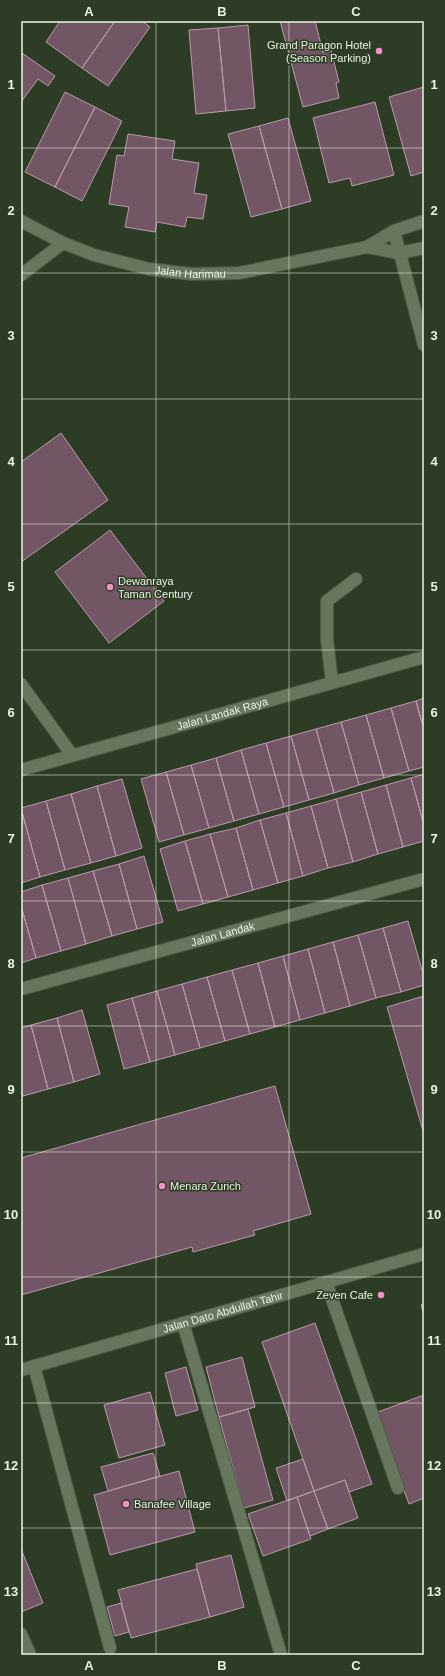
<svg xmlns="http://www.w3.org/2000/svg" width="445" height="1676" font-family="Helvetica,sans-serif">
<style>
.building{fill:#735665;stroke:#ba9aaa}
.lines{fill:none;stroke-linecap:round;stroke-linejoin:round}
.lane-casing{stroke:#4c5945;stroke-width:14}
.street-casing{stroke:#4c5945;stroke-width:14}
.secondary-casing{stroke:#4c5945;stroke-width:14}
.lane{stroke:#66775d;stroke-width:12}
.street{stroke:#66775d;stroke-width:12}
.secondary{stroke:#66775d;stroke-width:12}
.grid{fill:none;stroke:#e9f3e4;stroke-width:1;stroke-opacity:0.55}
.poi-dot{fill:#f98fca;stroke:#2d3c25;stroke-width:1.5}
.labels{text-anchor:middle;stroke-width:3;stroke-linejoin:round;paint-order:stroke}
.poi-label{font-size:11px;fill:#e9f3e4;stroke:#2d3c25;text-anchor:start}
.street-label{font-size:11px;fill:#e9f3e4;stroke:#2d3c25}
.neatline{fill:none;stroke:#e9f3e4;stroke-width:1.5}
.grid-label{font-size:13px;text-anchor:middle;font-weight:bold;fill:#e9f3e4}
</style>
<rect width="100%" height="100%" fill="#2d3c25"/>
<!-- building -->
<path class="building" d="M60,21H115L82,68L46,42Z
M115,21H142L150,27L108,86L82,68Z
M280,21H315L323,52L331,50L339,82L336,83L339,98L303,107Z
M248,25L255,108L226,111L218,28Z
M218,28L226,111L196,114L189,30Z
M22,53L55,76L48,86L38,79L21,102Z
M424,87V172L411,176L389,97Z
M65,92L95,107L55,187L25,172Z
M375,102L394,175L352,186L350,178L329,183L313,118Z
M95,107L122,121L82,201L55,187Z
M288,118L311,201L282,209L259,126Z
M259,126L282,209L251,217L228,134Z
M128,134L175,141L172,159L199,163L194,193L207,195L203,219L187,217L185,227L157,222L155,232L125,227L129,207L109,204L117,155L124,156Z
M61,433L108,500L21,562V462Z
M110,530L164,601L109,643L55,572Z
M424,698V730L416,701Z
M416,701L424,730V767L409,771L391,708Z
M391,708L409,771L384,778L366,715Z
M366,715L384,778L359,785L341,722Z
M341,722L359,785L334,793L316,729Z
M316,729L334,793L309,800L291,736Z
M291,736L309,800L284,807L266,743Z
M266,743L284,807L259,814L241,750Z
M241,750L259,814L234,821L216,758Z
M216,758L234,821L209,828L191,765Z
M191,765L209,828L184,835L166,772Z
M166,772L184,835L159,842L141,779Z
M424,774V825L411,778Z
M411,778L424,825V841L403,847L386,785Z
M122,779L142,848L116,856L97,786Z
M386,785L403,847L378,854L361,792Z
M97,786L116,856L91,863L71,794Z
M361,792L378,854L353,862L336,799Z
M71,794L91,863L65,870L46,801Z
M336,799L353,862L328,868L311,806Z
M46,801L65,870L40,877L21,808Z
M311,806L328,868L303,876L286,813Z
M21,809L40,877L21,883Z
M286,813L303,876L278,883L260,820Z
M260,820L278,883L253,890L236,828Z
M236,828L253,890L228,897L210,834Z
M210,834L228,897L203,904L185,841Z
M185,841L203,904L178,911L160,849Z
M144,856L163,922L137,929L119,864Z
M119,864L137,929L112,936L93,871Z
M93,871L112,936L86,944L68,878Z
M68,878L86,944L61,951L42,885Z
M42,885L61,951L36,958L21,906V892Z
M21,906L36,958L21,963Z
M408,921L424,977V985L401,992L383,928Z
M383,928L401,992L376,998L358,935Z
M358,935L376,998L350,1006L333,942Z
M333,942L350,1006L325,1013L308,949Z
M308,949L325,1013L300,1020L283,956Z
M283,956L300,1020L275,1027L258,963Z
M258,963L275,1027L250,1034L232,970Z
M232,970L250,1034L225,1041L207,977Z
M207,977L225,1041L200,1048L182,984Z
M182,984L200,1048L175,1055L157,991Z
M157,991L175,1055L150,1062L132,998Z
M424,996V1134L387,1007Z
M132,998L150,1062L124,1069L107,1005Z
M82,1010L100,1074L74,1082L57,1018Z
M57,1018L74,1082L48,1089L31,1025Z
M31,1025L48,1089L23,1096L21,1090V1028Z
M275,1086L311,1214L253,1231L255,1235L193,1252L192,1247L21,1295V1158Z
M424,1304V1314L421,1305Z
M315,1323L372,1484L349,1492L345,1480L314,1491L262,1342Z
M242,1357L255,1407L219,1417L206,1367Z
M186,1367L198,1410L176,1416L165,1373Z
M150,1392L165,1445L119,1458L104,1405Z
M424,1395V1498L409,1504L375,1413Z
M248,1409L273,1500L244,1508L219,1417Z
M153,1453L160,1476L108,1491L101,1467Z
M303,1459L314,1491L287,1501L276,1468Z
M179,1471L195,1532L110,1555L94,1495Z
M345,1480L358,1518L328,1529L314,1491Z
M314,1491L328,1529L310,1536L297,1497Z
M297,1497L311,1539L263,1556L248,1514Z
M21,1549L43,1603L21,1612Z
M231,1555L244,1607L210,1617L196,1564Z
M197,1569L210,1617L131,1638L118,1590Z
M121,1603L129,1632L115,1636L107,1607Z"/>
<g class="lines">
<defs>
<path id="lane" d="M21,275L63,243
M332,682L327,640V601L356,579
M326,1282L398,1488
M183,1323L281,1655
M34,1366L110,1648
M21,1634L30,1655"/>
<g id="street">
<path d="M394,231L424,345"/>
<path d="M21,684L72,755"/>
<path id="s1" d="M21,770L424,657"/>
<path id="s2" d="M21,989L424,879"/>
</g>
<g id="secondary">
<path id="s3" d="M21,221L63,243L94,255L149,269L191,274L239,273L367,247L394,231L424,221"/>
<path d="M367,247L399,253L424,248"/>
<path id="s4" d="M21,1370L424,1254"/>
</g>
</defs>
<!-- lane casing -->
<use href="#lane" class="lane-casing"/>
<!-- street casing -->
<use href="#street" class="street-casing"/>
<!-- secondary casing -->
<use href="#secondary" class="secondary-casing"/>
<!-- lane -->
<use href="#lane" class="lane"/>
<!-- street -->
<use href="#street" class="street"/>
<!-- secondary -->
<use href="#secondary" class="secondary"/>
</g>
<!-- grid -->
<path class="grid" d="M156,21V1655M289,21V1655M21,148H424M21,273H424M21,399H424M21,524H424M21,650H424M21,775H424M21,901H424M21,1026H424M21,1152H424M21,1277H424M21,1403H424M21,1528H424"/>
<!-- markers -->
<g class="poi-dot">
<circle cx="379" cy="51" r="4"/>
<circle cx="110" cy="587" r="4"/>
<circle cx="162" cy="1186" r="4"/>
<circle cx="381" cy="1295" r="4"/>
<circle cx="126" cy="1504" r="4"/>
</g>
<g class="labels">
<!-- poi labels -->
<g class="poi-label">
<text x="371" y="49" text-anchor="end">Grand Paragon Hotel<tspan x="371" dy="13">(Season Parking)</tspan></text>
<text x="118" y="585">Dewanraya<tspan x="118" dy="13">Taman Century</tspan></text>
<text x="170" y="1190">Menara Zurich</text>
<text x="373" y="1299" text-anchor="end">Zeven Cafe</text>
<text x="134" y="1508">Banafee Village</text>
</g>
<!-- street labels -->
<g class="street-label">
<text dy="4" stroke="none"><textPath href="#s3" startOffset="179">Jalan Harimau</textPath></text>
<text dy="4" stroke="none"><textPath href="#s1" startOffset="209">Jalan Landak Raya</textPath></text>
<text dy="4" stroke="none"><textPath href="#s2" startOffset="209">Jalan Landak</textPath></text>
<text dy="4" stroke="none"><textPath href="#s4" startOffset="210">Jalan Dato Abdullah Tahir</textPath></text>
</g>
</g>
<!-- border -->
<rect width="445" height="1676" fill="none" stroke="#2d3c25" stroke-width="44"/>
<rect x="22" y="22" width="401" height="1632" class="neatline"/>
<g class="grid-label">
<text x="89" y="16">A</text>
<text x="222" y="16">B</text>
<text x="356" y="16">C</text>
<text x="11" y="89">1</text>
<text x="434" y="89">1</text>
<text x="11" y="215">2</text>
<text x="434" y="215">2</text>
<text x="11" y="340">3</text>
<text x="434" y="340">3</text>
<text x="11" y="466">4</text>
<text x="434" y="466">4</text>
<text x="11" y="591">5</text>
<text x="434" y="591">5</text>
<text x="11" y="717">6</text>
<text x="434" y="717">6</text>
<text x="11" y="843">7</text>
<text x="434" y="843">7</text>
<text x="11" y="968">8</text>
<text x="434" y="968">8</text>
<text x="11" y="1094">9</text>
<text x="434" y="1094">9</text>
<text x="11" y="1219">10</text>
<text x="434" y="1219">10</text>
<text x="11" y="1345">11</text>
<text x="434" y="1345">11</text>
<text x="11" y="1470">12</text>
<text x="434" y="1470">12</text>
<text x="11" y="1596">13</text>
<text x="434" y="1596">13</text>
<text x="89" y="1670">A</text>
<text x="222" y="1670">B</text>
<text x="356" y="1670">C</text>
</g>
</svg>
